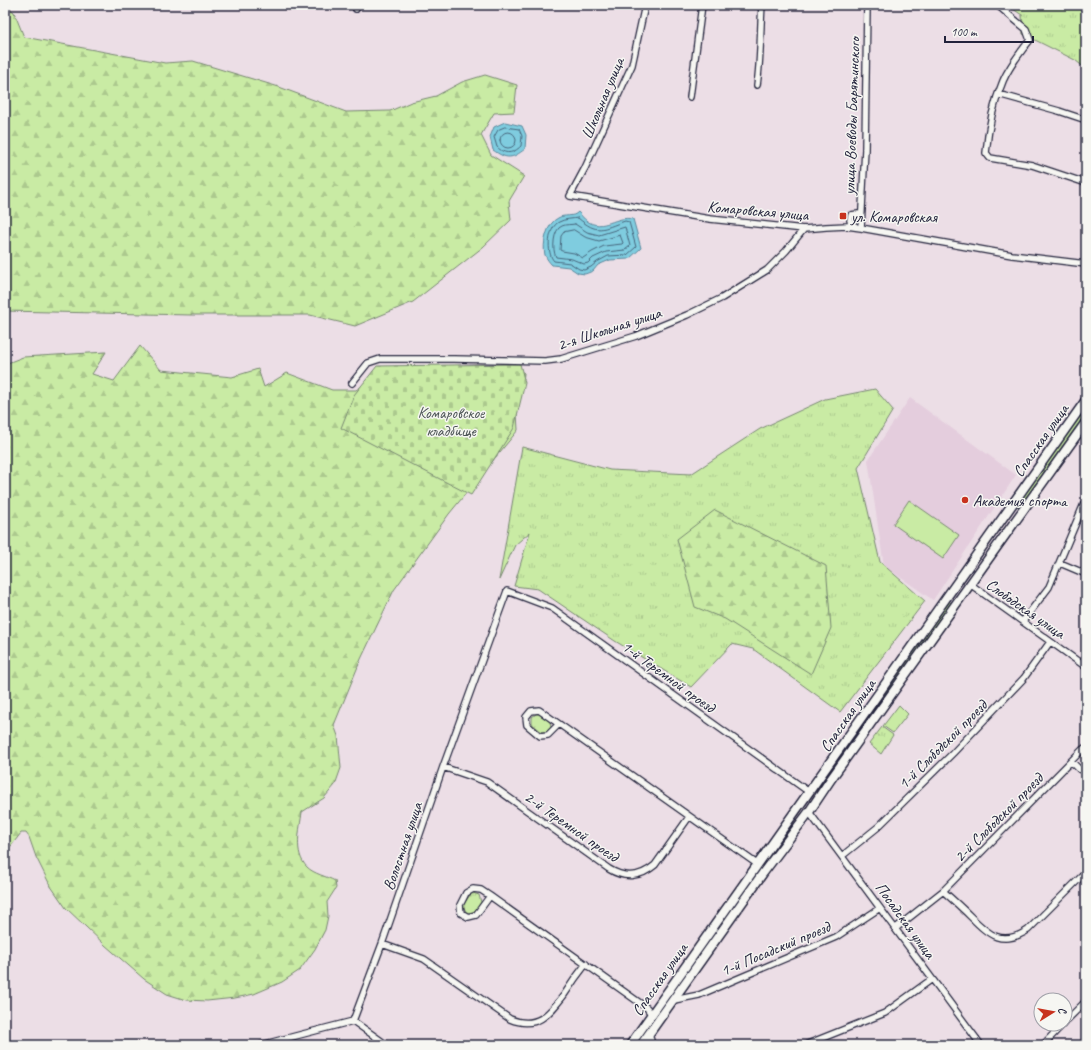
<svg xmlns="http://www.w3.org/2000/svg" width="1091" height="1050" font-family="Caveat,sans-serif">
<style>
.built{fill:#e4cddd}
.grass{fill:url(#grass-tufts);stroke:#768670}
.forest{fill:url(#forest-firs);stroke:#768670}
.cemetery{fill:url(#cemetery-stones);stroke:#768670}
.pitch{fill:#c9eba4;stroke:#768670}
.water{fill:#7fccdf;stroke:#5a889d}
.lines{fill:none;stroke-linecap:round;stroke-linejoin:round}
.shore{stroke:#47667d;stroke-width:1}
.street-casing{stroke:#22223b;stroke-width:8}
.secondary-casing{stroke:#22223b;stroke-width:11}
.street{stroke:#f6f6f2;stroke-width:5.5}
.secondary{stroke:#f6f6f2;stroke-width:8}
.poi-dot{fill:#c8321e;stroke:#f6f6f2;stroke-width:1.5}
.labels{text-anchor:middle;stroke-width:3;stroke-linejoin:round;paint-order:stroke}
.street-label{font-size:16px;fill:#22223b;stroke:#f6f6f2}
.poi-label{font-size:16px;fill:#22223b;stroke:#f6f6f2;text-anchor:start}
.park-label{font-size:16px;fill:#4c5455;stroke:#f6f6f2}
</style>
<defs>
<pattern id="grass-tufts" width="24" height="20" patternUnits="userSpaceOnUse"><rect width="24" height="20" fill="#c9eba4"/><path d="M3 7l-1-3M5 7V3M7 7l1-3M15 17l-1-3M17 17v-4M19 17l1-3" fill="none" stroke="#acc98e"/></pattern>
<pattern id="forest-firs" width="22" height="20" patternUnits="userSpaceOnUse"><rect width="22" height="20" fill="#c9eba4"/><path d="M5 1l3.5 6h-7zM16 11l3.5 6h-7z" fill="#acc98e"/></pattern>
<pattern id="cemetery-stones" width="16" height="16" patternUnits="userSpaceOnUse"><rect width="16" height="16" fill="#c9eba4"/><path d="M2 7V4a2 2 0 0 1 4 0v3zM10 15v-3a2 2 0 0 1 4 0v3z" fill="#acc98e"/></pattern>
</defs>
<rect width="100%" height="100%" fill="#ecdee6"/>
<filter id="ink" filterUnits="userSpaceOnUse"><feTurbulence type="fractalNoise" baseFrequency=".025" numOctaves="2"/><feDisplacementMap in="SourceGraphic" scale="8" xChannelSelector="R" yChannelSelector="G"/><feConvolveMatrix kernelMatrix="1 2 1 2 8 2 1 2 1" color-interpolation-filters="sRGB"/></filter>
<g filter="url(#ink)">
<!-- built -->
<path class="built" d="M910,398L1016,475L933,600L884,566L868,460Z"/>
<!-- grass -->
<path class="grass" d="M1007,5H1086V69L1075,60L1023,34L1022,15Z
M875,389L893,410L858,468L880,562L925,601L840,712L753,649L732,644L691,687L615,641L538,589L514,586L530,532L515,545L499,580L522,447L610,470L691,474L760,429L825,399Z
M1086,407V413L1019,507H1018L1016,504Z
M948,600L951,603L817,792L814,789Z
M536,714H540L550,722L551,727L549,731L542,732L532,724V717Z
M882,727L893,735L881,754L869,744Z
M783,832L786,834L663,1009L660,1007Z
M473,893L479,895L481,902C477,908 474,915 466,912L463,905L470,895Z"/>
<!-- forest -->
<path class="forest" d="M5,5L14,12L24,37L165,63L193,61L279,87L346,112L390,111L411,102L436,96L462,82L485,75L517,85L514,112L494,113L481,135L491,155L524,176L509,201L511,220L483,247L413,302L355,326L310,315H191L5,311Z
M140,346L161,370L232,377L258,369L264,387L287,373L332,390H356L377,376L518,369L524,373L522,391L517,413L518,430L449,514L394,590L361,659L334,725L338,736L341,768L335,785L324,798L302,812C300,829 293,853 307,867C314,874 326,876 335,881L336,888L327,902L328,916L325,930L315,949L300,970L282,982L254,994L235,998L207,1001L186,1000L167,994L144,979L105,945L66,908L50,885L36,857L29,837L26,833H21L11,846L5,849V364L23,357L106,352L92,374L114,381Z
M715,510L826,566L831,628L811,674L725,619L695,607L677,539Z"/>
<!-- cemetery -->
<path class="cemetery" d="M520,364L525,383L514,428L471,495L341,428L354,395L377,366Z"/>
<!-- pitch -->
<path class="pitch" d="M909,500L959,535L943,559L893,524Z
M899,705L908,714L893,733L883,726Z"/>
<!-- water -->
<path class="water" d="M505,122L522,126L526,135L525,149C512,159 507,160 493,150L490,137L494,127Z
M578,212C581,215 584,219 587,221C603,232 616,215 633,219L641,248L629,259L610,260L598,265L593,271L585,274L578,273L569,267L552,265C549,262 547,259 545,255C542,244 547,223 558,218C564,214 573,218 578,212Z"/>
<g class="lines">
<!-- shore -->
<path class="shore" d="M505,127L519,129L522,136L521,146C513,154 505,155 497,147L494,137L498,130Z
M500 140a8 8 0 1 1 16 0a8 8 0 1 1-16 0Z
M578,218C598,235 602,229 625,221L629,222L636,247L627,255L608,256L597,262L591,267L584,270L579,269L570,263L554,261C546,253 548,227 559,222C564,219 572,219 578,218Z
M575,224L587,232L599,235L625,227L630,246L625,250L606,252L593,258L588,263L584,264L572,259L556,257C552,250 553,229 562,226C566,224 571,225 575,224Z
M574,230L585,237L599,241L620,235L623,243L622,244L604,246L592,252L583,258L574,253L562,251L560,250L561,236L564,232Z"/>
<defs>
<path id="street" d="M645,5L632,65L585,168L570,196L710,219L804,229L826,227L847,226L861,228L1012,255L1086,264
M997,5L1026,29L1030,40C1022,50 1008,69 1003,81C994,102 988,130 986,153L990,158L1032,165L1086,183
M356,9L357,5
M757,85C761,58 760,32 762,5
M998,94L1059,111L1086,120
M690,97L702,5
M855,226L851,225L850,220L851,215L858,214L861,219
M861,228L865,149L867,5
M352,383L368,363L380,359H454L545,361L561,359L636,336L687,315L722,298L767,270L786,251L804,229
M1060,563L1086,574
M970,584L1086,667
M1023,621L1049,587L1086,499
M559,724L539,710L531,711L526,717L527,725L540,736L548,735L559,724L757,864
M1071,761L1079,769L1086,771
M443,767L487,782L609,869C625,879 641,877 655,865L689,817
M809,812L981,1045
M842,856L878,827L953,753L1024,678L1050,642
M943,891C952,899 962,908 971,917C989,935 1002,947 1028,930L1086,872
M490,896L476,915L468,917L461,913L460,905L466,893L473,889L481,890L490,896L647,1008L651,1014
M896,928L943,891L1082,750L1086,747
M382,944L424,959L510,1019C537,1030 549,1014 564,995C571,984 578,974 586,964
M674,1000L699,995L836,937L880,908
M353,1021L382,944L443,767L507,591L552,608L809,792
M353,1021L387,1045
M1065,1022L1086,1001
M649,1033L652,1045
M261,1045L353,1021
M805,1045L885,1013L932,979
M1043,1045L1063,1024"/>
<path id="secondary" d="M630,1045L1086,400
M641,1045L763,873L809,812L831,779L1086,422"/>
</defs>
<!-- street casing -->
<use href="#street" class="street-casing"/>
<!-- secondary casing -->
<use href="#secondary" class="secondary-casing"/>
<!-- street -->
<use href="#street" class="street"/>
<!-- secondary -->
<use href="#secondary" class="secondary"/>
</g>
</g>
<!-- markers -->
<g class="poi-dot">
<rect x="839" y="212" width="8" height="8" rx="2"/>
<circle cx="965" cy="500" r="4"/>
</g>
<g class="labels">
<!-- street labels -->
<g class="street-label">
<text transform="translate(602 98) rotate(-67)" y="6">Школьная улица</text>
<text transform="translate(851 116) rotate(-88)" y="6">улица Воеводы Барятинского</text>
<text transform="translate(758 210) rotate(5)" y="6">Комаровская улица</text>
<text transform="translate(609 328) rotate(-18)" y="6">2-я Школьная улица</text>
<text transform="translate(1040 440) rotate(-55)" y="6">Спасская улица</text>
<text transform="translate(1026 608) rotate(35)" y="6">Слободская улица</text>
<text transform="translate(669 676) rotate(36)" y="6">1-й Теремной проезд</text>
<text transform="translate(847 715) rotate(-55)" y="6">Спасская улица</text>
<text transform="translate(942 744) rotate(-45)" y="6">1-й Слободской проезд</text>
<text transform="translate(998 817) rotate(-45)" y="6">2-й Слободской проезд</text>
<text transform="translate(572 826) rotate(35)" y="6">2-й Теремной проезд</text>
<text transform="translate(402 846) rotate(-71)" y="6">Волостная улица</text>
<text transform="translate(906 920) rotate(54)" y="6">Посадская улица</text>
<text transform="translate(775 948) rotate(-23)" y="6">1-й Посадский проезд</text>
<text transform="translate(659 979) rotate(-55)" y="6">Спасская улица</text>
</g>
<!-- poi labels -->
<g class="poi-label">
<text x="851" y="222">ул. Комаровская</text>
<text x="973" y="506">Академия спорта</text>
</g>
<!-- park labels -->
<g class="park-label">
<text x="451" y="418">Комаровское<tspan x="451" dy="18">кладбище</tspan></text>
</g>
</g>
<!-- margin -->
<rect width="1091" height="1050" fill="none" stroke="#f6f6f2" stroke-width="20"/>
<rect x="10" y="10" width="1071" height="1030" fill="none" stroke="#22223b" stroke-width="1.5" filter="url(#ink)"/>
<!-- north arrow -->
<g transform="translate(1053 1012) rotate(79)"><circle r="19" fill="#f6f6f2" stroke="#a1a1a9"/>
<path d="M0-3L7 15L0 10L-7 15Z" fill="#c8321e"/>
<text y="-6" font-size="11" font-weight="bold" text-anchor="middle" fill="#22223b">С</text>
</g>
<!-- scale -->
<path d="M945 36v6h88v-6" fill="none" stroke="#22223b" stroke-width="2"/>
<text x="951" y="36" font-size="12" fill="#22223b" stroke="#f6f6f2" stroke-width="3" paint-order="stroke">100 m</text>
</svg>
